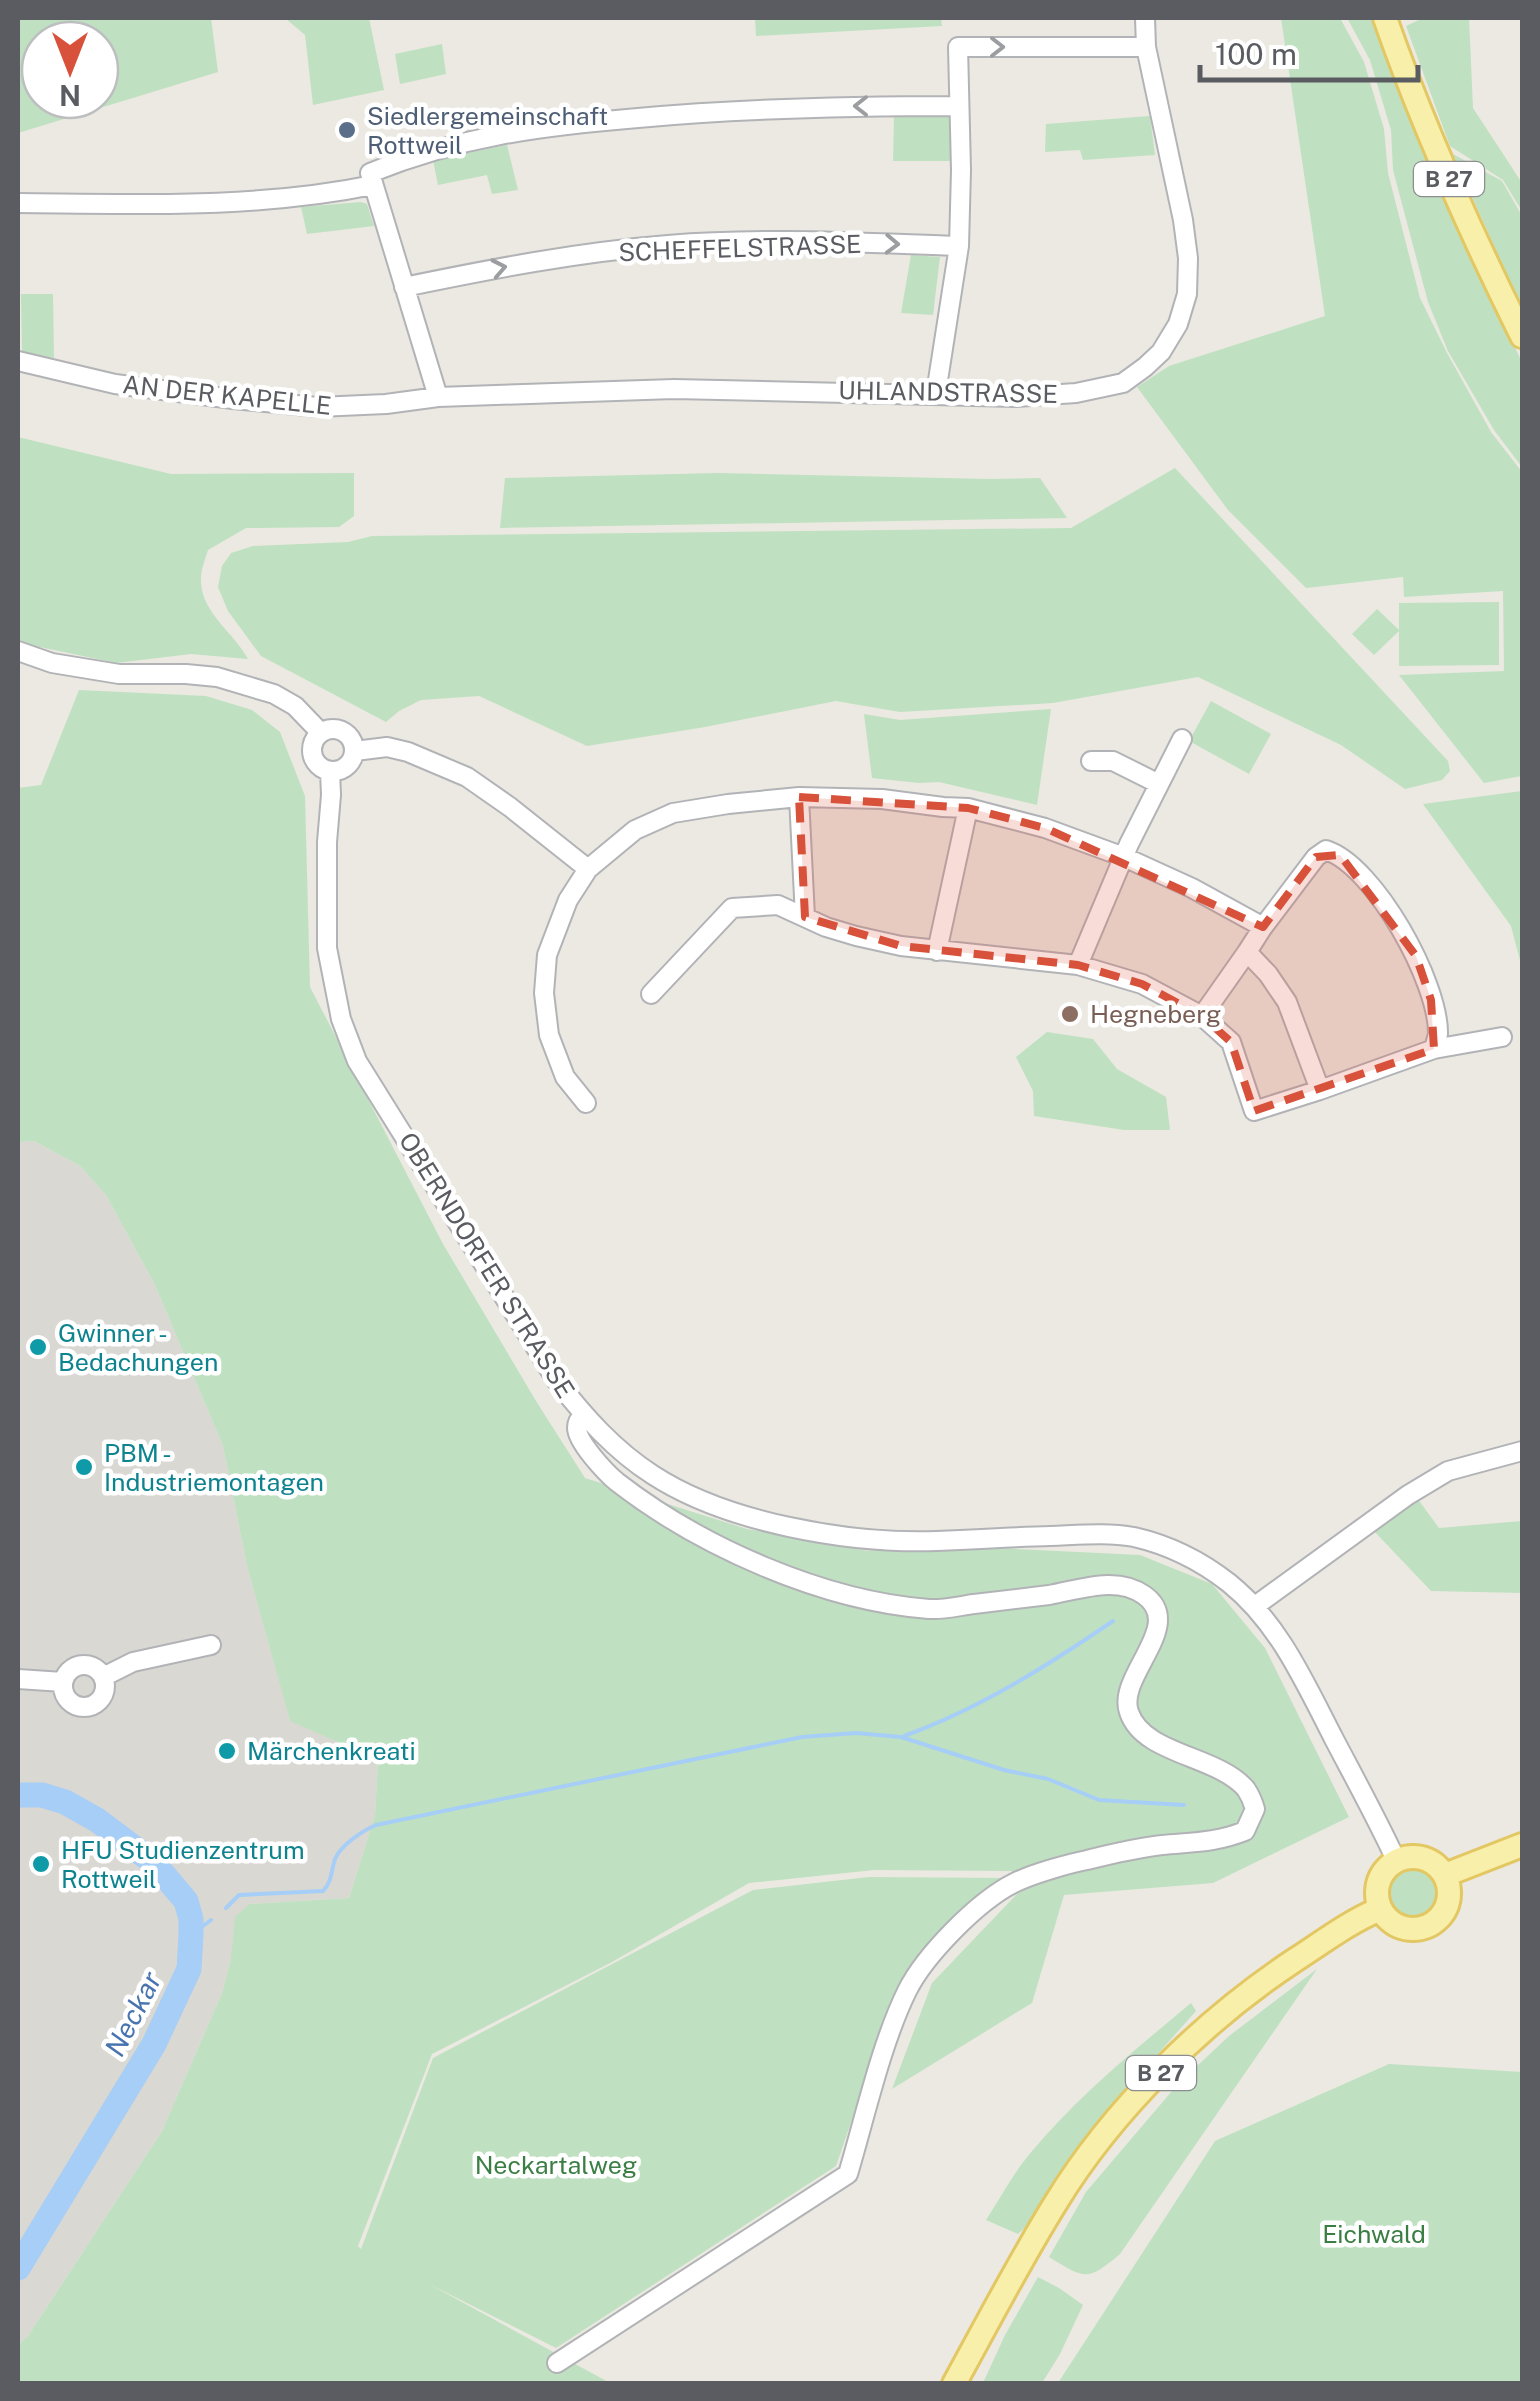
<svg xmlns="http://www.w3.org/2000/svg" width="1540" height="2401" font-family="'Public Sans',sans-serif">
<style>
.industrial{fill:#dad8d3}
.green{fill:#bfe1c1;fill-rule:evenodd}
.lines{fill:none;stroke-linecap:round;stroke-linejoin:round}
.stream{stroke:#a6cef6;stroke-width:4}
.river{stroke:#a6cef6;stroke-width:25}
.minor-casing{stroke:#b2b3b7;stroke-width:22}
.major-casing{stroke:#e3c762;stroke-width:28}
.minor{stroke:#fff;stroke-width:18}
.major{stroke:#f7efaa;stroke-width:22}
.oneway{stroke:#9c9da0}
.marked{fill:#d8513a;fill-opacity:0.2;stroke:#d8513a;stroke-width:8;stroke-dasharray:20 12;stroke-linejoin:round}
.service-dot{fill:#5c6f8a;stroke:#fff;stroke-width:4}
.education-dot{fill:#8d6e63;stroke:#fff;stroke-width:4}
.culture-dot{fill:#0f9aa8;stroke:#fff;stroke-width:4}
.labels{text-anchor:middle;stroke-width:9;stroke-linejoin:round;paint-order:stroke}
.shield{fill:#fff;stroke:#8c8d90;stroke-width:2.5}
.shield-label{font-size:22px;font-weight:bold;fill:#5a5c61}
.service-label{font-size:25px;fill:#4e5e75;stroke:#fff;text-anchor:start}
.street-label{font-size:25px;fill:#5a5c61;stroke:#fff}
.education-label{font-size:25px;fill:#785e54;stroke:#fff;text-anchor:start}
.culture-label{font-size:25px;fill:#0d838f;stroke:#fff;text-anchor:start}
.park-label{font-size:25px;fill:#3b7e43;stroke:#fff}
.water-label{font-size:28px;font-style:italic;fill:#4874af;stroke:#fff}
</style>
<rect width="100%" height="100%" fill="#ebe9e1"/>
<!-- industrial -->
<path class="industrial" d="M34,1141L80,1166L106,1195L154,1283L223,1446L247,1566L290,1720L378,1760L375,1815L349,1898L249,1904L231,1958L222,1993L162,2131L28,2336L18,2345V1142Z"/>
<!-- green -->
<path class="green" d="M18,18H211L218,72L18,133ZM40,40H100V100H40Z
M285,18H369L384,90L313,105L305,35Z
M755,18H941L942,26L756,36Z
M1281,18H1340L1364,62L1384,129L1388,173L1420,298L1447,353L1491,432L1522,472V776L1484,783L1399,675L1504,671L1503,591L1404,597L1403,577L1306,588L1228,510L1137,387L1169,366L1325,316Z
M1347,18H1373L1419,143L1489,295L1522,362V467L1494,430L1448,351L1428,302L1393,170L1391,130L1370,60Z
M1419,18H1469L1473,108L1522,183V211L1503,180L1450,146L1406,26L1419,20Z
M442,44L446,74L400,84L395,54Z
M951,116L952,161H893L894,117Z
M1150,116L1155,155L1083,160L1080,150L1045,152L1046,124Z
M507,145L518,190L492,194L487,175L438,185L433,160Z
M1453,154L1502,181L1522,216V309Z
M361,202L367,204L374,226L307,234L301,207Z
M911,255L940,257L933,315L901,313Z
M21,294H53L54,358L22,352Z
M18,437L171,474L354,473V516L339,527L246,528L208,550C205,560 200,572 201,582C202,613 234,633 248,659L191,654L116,663L30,645L18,639Z
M1175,468L1448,761L1450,771L1442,780L1405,789L1341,745L1198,677L1053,703L900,712L836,701L705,727L587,746L479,696L421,700L399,711L386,722L261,656L228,611L218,587L222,566L231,553L253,546L348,542L372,536L1071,528Z
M718,473L989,479L1040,478L1067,518L500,528L505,478Z
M1499,602V665L1399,666V631L1374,655L1352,634L1377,609L1399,630V603Z
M79,690L206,696L252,710L280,732L305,796L310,987L443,1244L536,1401L585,1478L747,1529L868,1551L995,1548L1140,1555L1212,1584L1265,1648L1349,1817L1213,1883L1064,1895L1032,2003L892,2089L932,1983L1017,1894L1012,1871L874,1870L749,1883L612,1962L432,2054L358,2246L361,2249L433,2058L753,1890L869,1877L1007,1878L938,1936L899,1983L836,2166L556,2348L429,2284L610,2383L18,2384V2345L28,2336L162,2131L222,1993L231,1958L235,1917L249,1904L349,1898L375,1815L378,1760L290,1721L247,1566L223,1446L154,1283L106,1195L80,1166L34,1141L18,1142V788L41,785Z
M1211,701L1271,734L1249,774L1189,741Z
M1051,709L1037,805L939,782L919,783L872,778L864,714L900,720Z
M1522,791V968L1511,926L1423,804Z
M1047,1032L1093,1039L1117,1069L1166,1097L1170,1130H1124L1034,1116L1033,1091L1016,1057Z
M1417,1498L1439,1528L1522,1521V1593L1431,1591L1373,1530Z
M1383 1892a28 28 0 1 1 56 0a28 28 0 1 1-56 0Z
M1317,1969L1120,2254C1087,2282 1085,2279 1049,2257L1086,2192L1178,2084L1229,2036Z
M1191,2003L1196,2011L1097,2122L1032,2221L1018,2234L986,2220C1001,2197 1015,2170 1033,2150C1079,2095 1136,2049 1191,2003Z
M1389,2064L1522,2072V2383H1058L1215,2141Z
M1038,2277L1059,2288L1083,2305L1060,2354L1042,2383H983L1005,2335Z"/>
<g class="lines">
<!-- stream -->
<path class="stream" d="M904,1736C979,1709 1047,1666 1113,1621
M226,1908L239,1895L323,1891C332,1882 331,1871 335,1859C341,1845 362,1831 376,1825L802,1737L856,1733L901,1737L1004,1770L1048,1779L1099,1800L1184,1805
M191,1935L211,1920"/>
<!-- river -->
<path class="river" d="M18,1795H42L65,1802L97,1820L153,1862L186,1901L191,1919V1935L189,1969L154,2044L18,2268"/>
<defs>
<path id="minor" d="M18,203C136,204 256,209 373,185
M404,287C491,269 579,252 668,245C763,237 864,243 959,246
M18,361L115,384L233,399L318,407L386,404L438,397L674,389L1016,397L1076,393L1123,383L1145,367L1161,352L1178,324L1187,294L1188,258L1183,220L1146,47L1145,18
M936,393L959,246L961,170L958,47H1146
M438,397L370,173C461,136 541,126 638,118C745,108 851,106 958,106
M18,651L52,663L119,674H186L217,677L274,694L295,706L321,733
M312 750a21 21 0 1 1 42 0a21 21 0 1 1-42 0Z
M355,751L387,747L408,752L467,777L510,807L588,869
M1091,761H1113L1159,784
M330,771L331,795L327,842V948L341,1019L357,1061L556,1380C584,1416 614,1450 653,1475C727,1523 849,1544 937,1541C975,1539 1013,1537 1051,1536C1078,1535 1107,1532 1134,1537C1169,1545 1201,1561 1229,1583C1279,1623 1305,1683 1334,1739C1355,1779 1377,1819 1396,1860
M799,797L805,917
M1263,927L1247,952L1268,974L1287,1002L1320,1090L1434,1049
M937,951L968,808
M1247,952L1202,1016L1231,1042L1254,1111L1320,1090
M1078,965L1129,844L1182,739
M651,994L732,908L778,905L826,927L856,936L901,946L1078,965L1142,984L1202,1016
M586,1103L565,1077L549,1035L544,993L547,955L568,900L588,869L635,830L673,813L728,804L799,797L882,799L943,807L968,808L1045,828L1124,857L1192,888L1263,927L1316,857L1326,850C1375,866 1439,983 1438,1034C1438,1035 1434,1048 1434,1049L1502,1037
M1255,1606L1408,1495L1448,1471L1522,1451
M63 1686a21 21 0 1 1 42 0a21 21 0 1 1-42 0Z
M103,1677L133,1662L211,1645
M18,1679L63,1682
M557,2363L848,2174C865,2117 881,2044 907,1991C925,1955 978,1901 1014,1883C1032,1874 1067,1864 1087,1860C1111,1854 1137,1848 1162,1845C1193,1842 1215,1843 1245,1831L1255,1809C1253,1802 1250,1795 1246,1789C1217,1755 1143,1755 1129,1712C1116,1676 1187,1625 1144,1595C1116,1575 1079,1590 1049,1595C1024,1598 999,1601 974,1604C959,1606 943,1610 929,1609C823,1601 701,1547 617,1482C606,1473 577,1442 577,1428C577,1422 579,1420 583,1415"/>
<path id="major" d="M1385,18C1423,127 1471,233 1522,336
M1377 1893a36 36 0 1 1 72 0a36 36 0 1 1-72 0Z
M1445,1875L1522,1845
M954,2384C987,2324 1019,2262 1055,2204C1112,2110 1204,2020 1295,1960C1323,1942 1349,1922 1380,1909"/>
</defs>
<!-- minor casing -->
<use href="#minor" class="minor-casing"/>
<!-- major casing -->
<use href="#major" class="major-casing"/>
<!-- minor -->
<use href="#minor" class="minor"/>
<!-- major -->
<use href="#major" class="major"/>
</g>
<!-- one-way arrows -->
<defs><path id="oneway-chevron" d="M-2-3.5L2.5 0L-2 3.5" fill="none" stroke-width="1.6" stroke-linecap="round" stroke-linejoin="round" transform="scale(2.5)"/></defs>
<g class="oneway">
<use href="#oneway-chevron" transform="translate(997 47)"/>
<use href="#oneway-chevron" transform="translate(861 106) rotate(180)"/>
<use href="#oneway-chevron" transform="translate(892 244) rotate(2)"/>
<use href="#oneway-chevron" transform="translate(499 268) rotate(-11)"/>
</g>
<!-- marked area -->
<path class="marked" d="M799,797L968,808L1045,828L1263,927L1316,857L1340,855L1416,956L1431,1000L1434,1049L1254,1111L1231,1042L1202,1016L1142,984L1078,965L901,946L805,917Z"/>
<!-- markers -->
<circle class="service-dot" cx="347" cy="130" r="10"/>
<circle class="education-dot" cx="1070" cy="1014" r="10"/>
<g class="culture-dot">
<circle cx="38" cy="1347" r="10"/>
<circle cx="84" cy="1467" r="10"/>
<circle cx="227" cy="1751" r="10"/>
<circle cx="41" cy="1864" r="10"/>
</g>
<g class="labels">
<!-- shield labels -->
<g class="shield">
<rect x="1414" y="162" width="70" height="34" rx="8"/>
<rect x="1126" y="2056" width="70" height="34" rx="8"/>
</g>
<g class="shield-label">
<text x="1449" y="187">B 27</text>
<text x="1161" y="2081">B 27</text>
</g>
<!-- service labels -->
<g class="service-label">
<text x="367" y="125">Siedlergemeinschaft<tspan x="367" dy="29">Rottweil</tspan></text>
</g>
<!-- street labels -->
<g class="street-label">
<text transform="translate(740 248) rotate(-2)" y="9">SCHEFFELSTRASSE</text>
<text transform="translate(948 392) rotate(1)" y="9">UHLANDSTRASSE</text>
<text transform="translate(227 395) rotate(6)" y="9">AN DER KAPELLE</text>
<text transform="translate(487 1265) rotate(58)" y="9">OBERNDORFER STRASSE</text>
</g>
<!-- education labels -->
<g class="education-label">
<text x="1090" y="1023">Hegneberg</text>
</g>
<!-- culture labels -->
<g class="culture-label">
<text x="58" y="1342">Gwinner -<tspan x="58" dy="29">Bedachungen</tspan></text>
<text x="104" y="1462">PBM -<tspan x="104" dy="29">Industriemontagen</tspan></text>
<text x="247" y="1760">Märchenkreati</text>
<text x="61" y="1859">HFU Studienzentrum<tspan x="61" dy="29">Rottweil</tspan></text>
</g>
<!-- park labels -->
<g class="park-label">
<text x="556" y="2174">Neckartalweg</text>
<text x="1374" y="2243">Eichwald</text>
</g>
<!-- water labels -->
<g class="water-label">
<text transform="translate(133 2014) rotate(-63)" y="10">Neckar</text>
</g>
</g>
<!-- border -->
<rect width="1540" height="2401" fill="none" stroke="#5a5c61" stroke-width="40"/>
<!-- north arrow -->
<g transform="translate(70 70) rotate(180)"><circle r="48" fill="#ffffff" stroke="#bdbec0" stroke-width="2.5"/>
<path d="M0-8L18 38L0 25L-18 38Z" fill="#d8513a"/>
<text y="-15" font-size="28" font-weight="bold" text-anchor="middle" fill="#5a5c61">N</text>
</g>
<!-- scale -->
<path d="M1200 65v15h218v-15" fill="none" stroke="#5a5c61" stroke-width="5"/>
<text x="1215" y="65" font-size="30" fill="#5a5c61" stroke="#ffffff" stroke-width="8" paint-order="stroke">100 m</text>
</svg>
